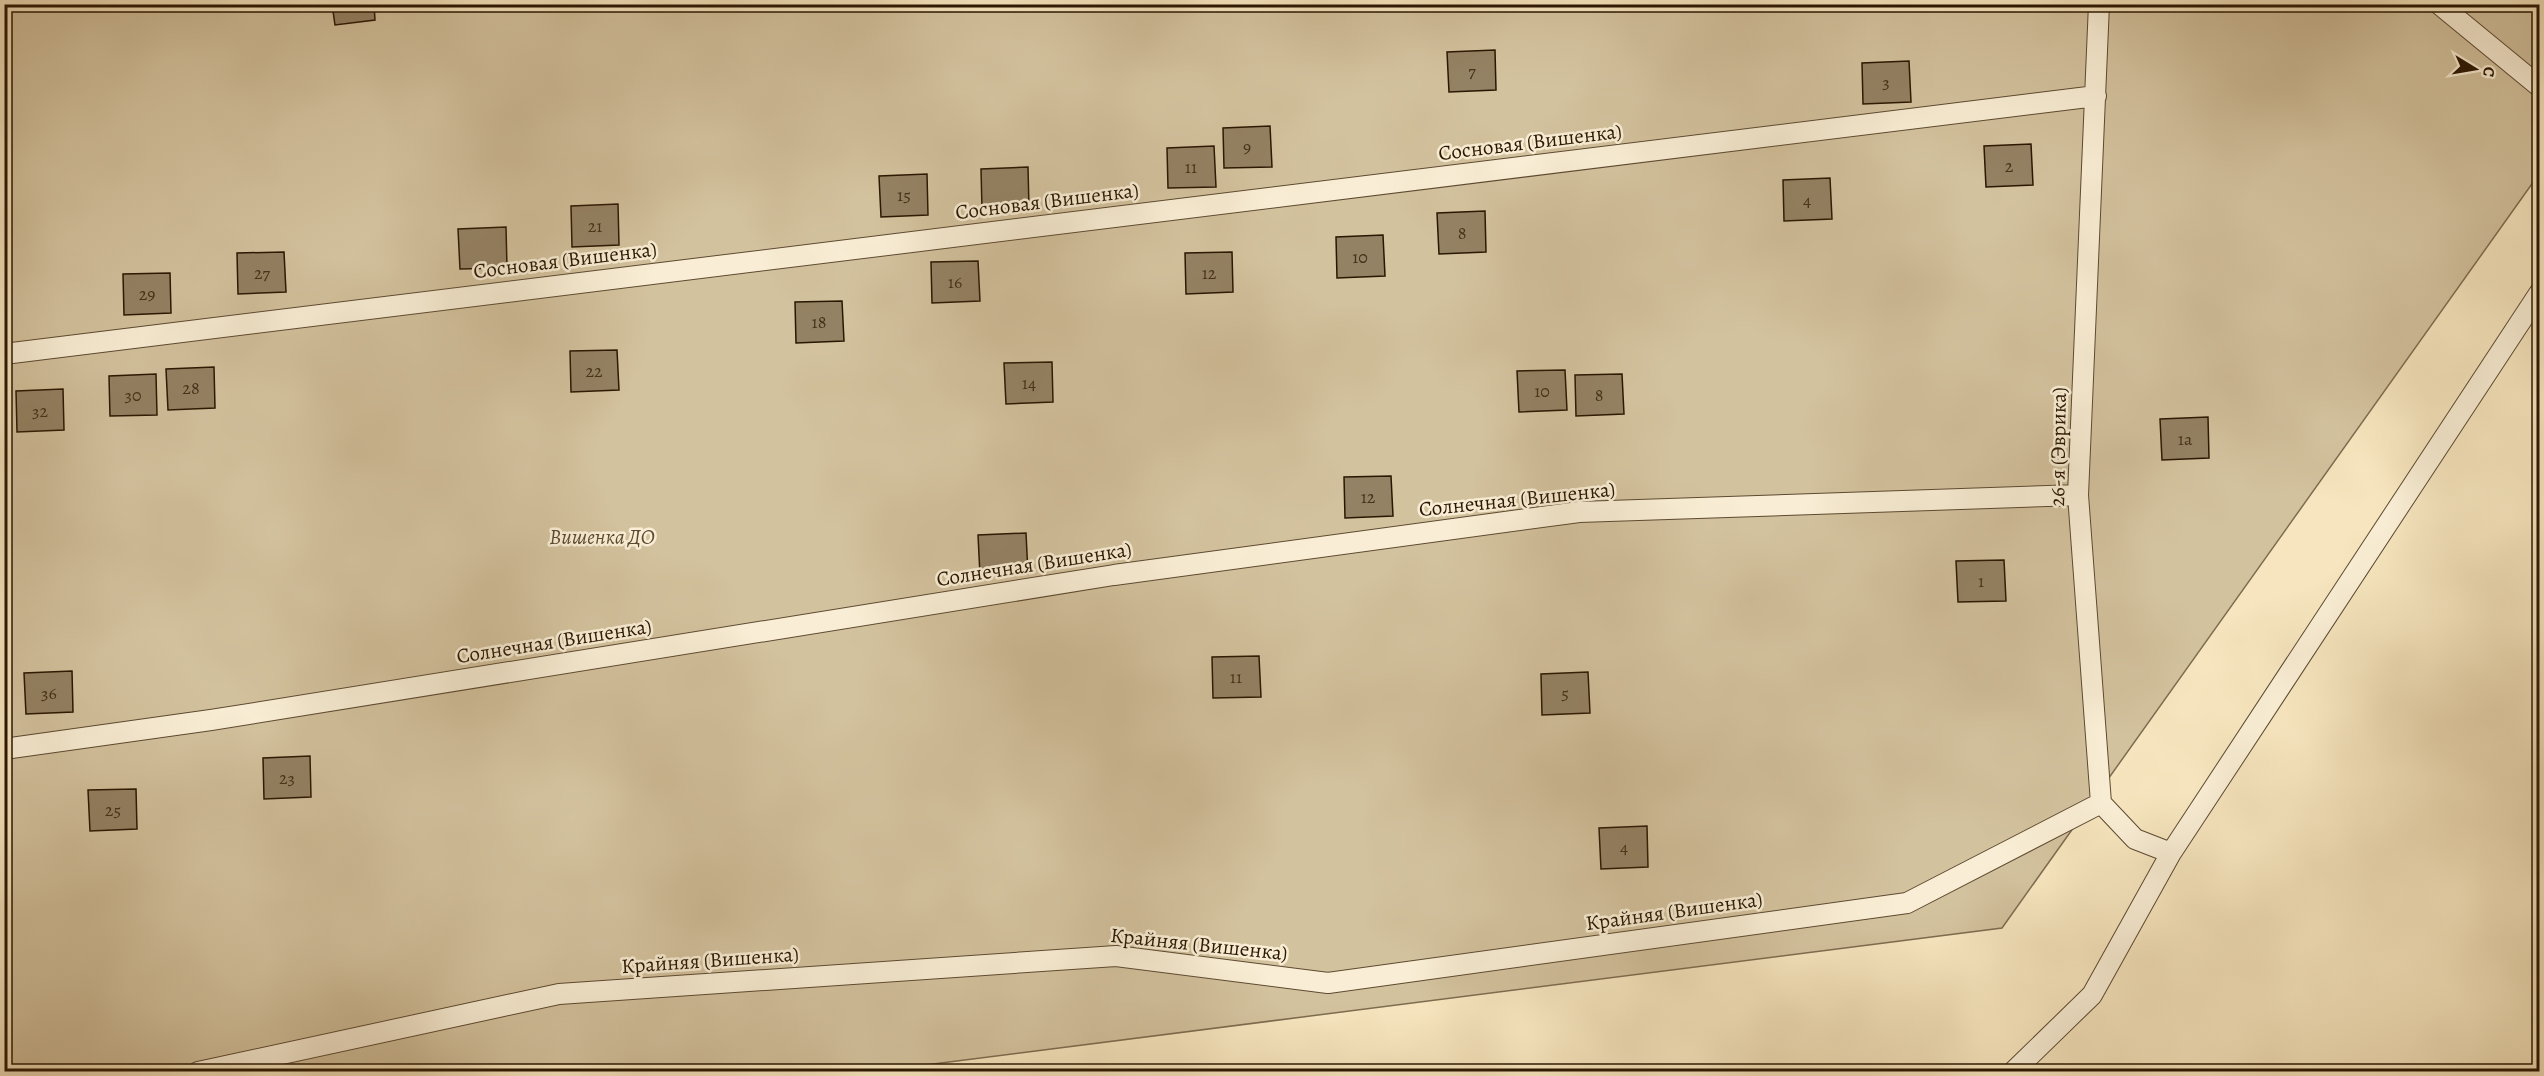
<svg xmlns="http://www.w3.org/2000/svg" width="2544" height="1076" font-family="Alegreya,serif">
<style>
.green{fill:#d3c29e;stroke:#7e6c50;stroke-width:1.5}
.building{fill:#948264;stroke:#2a1702;stroke-width:1.5}
.lines{fill:none;stroke-linecap:round;stroke-linejoin:round}
.lane-casing{stroke:#5d4a31;stroke-width:22}
.lane{stroke:#f9eed5;stroke-width:20}
.labels{text-anchor:middle;stroke-width:5;stroke-linejoin:round;paint-order:stroke}
.number-label{font-size:18px;fill:#44321a}
.street-label{font-size:21px;fill:#2a1702;stroke:#f9eed5}
.park-label{font-size:21px;font-style:italic;fill:#5d4a31;stroke:#f9eed5}
</style>
<rect width="100%" height="100%" fill="#f6e5be"/>
<filter id="stains"><feTurbulence type="fractalNoise" baseFrequency=".00333" numOctaves="4"/><feColorMatrix values="0 0 0 0 .2 0 0 0 0 .09 0 0 0 0 .02 0 0 0 .5 -.17"/></filter>
<radialGradient id="worn" r=".72"><stop offset=".6" stop-color="#630" stop-opacity="0"/><stop offset="1" stop-color="#630" stop-opacity=".3"/></radialGradient>
<!-- green -->
<path class="green" d="M5,5H2539V174L2002,928L878,1071L5,1072Z"/>
<!-- building -->
<path class="building" d="M332,4H374L375,20L335,25Z
M389,4H431V5L389,10Z
M1495,50L1496,90L1449,92L1447,52Z
M1909,61L1911,102L1863,104L1862,63Z
M1270,126L1272,167L1224,168L1223,128Z
M2031,144L2033,185L1986,187L1984,146Z
M1214,146L1216,187L1168,188L1167,148Z
M1028,167L1029,208L982,210L981,169Z
M927,174L928,215L881,217L879,176Z
M1830,178L1832,219L1784,221L1783,180Z
M618,204L619,245L572,247L571,206Z
M1485,211L1486,252L1439,254L1437,213Z
M506,227L507,268L460,269L458,229Z
M1383,235L1385,276L1337,278L1336,237Z
M284,252L286,292L238,294L237,253Z
M1232,252L1233,292L1186,294L1185,253Z
M978,261L980,301L932,303L931,262Z
M170,273L171,313L124,315L123,274Z
M842,301L844,341L796,343L795,302Z
M617,350L619,390L571,392L570,351Z
M1052,362L1053,402L1006,404L1004,363Z
M214,367L215,408L168,410L166,369Z
M1565,370L1567,410L1519,412L1517,371Z
M156,374L157,415L110,416L109,376Z
M1622,374L1624,414L1576,416L1575,375Z
M63,389L64,430L17,432L16,391Z
M2208,417L2209,458L2162,460L2160,419Z
M1391,476L1393,516L1345,518L1344,477Z
M1026,533L1028,574L980,575L978,535Z
M2004,560L2006,601L1958,602L1956,561Z
M1259,656L1261,697L1213,698L1212,657Z
M72,671L73,712L26,714L24,673Z
M1588,672L1590,713L1542,715L1541,674Z
M310,756L311,797L264,799L263,758Z
M136,789L137,829L90,831L88,790Z
M1647,826L1648,867L1601,869L1599,828Z"/>
<g class="lines">
<defs>
<path id="lane" d="M2099,4L2078,495L2101,803L2135,839L2171,853
M2439,4L2540,87
M4,354L2096,96
M4,749L211,720L1114,575L1579,512L2078,495
M198,1072L559,994L1116,956L1328,983L1907,903L2101,803
M2013,1072L2092,995L2171,853L2540,292"/>
</defs>
<!-- lane casing -->
<use href="#lane" class="lane-casing"/>
<!-- lane -->
<use href="#lane" class="lane"/>
</g>
<g class="labels">
<!-- number labels -->
<g class="number-label">
<text x="1472" y="77">7</text>
<text x="1886" y="88">3</text>
<text x="1247" y="153">9</text>
<text x="2009" y="172">2</text>
<text x="1191" y="173">11</text>
<text x="904" y="201">15</text>
<text x="1807" y="206">4</text>
<text x="595" y="232">21</text>
<text x="1462" y="239">8</text>
<text x="1360" y="263">10</text>
<text x="262" y="279">27</text>
<text x="1209" y="279">12</text>
<text x="955" y="288">16</text>
<text x="147" y="300">29</text>
<text x="819" y="328">18</text>
<text x="594" y="377">22</text>
<text x="1029" y="389">14</text>
<text x="191" y="394">28</text>
<text x="1542" y="397">10</text>
<text x="133" y="401">30</text>
<text x="1599" y="401">8</text>
<text x="40" y="417">32</text>
<text x="2185" y="445">1а</text>
<text x="1368" y="503">12</text>
<text x="1981" y="587">1</text>
<text x="1236" y="683">11</text>
<text x="49" y="699">36</text>
<text x="1565" y="699">5</text>
<text x="287" y="784">23</text>
<text x="113" y="816">25</text>
<text x="1624" y="853">4</text>
</g>
<!-- street labels -->
<g class="street-label">
<text transform="translate(1530 142) rotate(-7)" y="7">Сосновая (Вишенка)</text>
<text transform="translate(1047 201) rotate(-7)" y="7">Сосновая (Вишенка)</text>
<text transform="translate(565 260) rotate(-7)" y="7">Сосновая (Вишенка)</text>
<text transform="translate(2058 447) rotate(-89)" y="7">26-я (Эврика)</text>
<text transform="translate(1517 499) rotate(-6)" y="7">Солнечная (Вишенка)</text>
<text transform="translate(1034 564) rotate(-9)" y="7">Солнечная (Вишенка)</text>
<text transform="translate(554 641) rotate(-9)" y="7">Солнечная (Вишенка)</text>
<text transform="translate(1674 911) rotate(-8)" y="7">Крайняя (Вишенка)</text>
<text transform="translate(1199 944) rotate(6)" y="7">Крайняя (Вишенка)</text>
<text transform="translate(710 960) rotate(-4)" y="7">Крайняя (Вишенка)</text>
</g>
<!-- park labels -->
<g class="park-label">
<text x="602" y="544">Вишенка ДО</text>
</g>
</g>
<!-- margin -->
<rect width="2544" height="1076" fill="none" stroke="#f6e5be" stroke-width="24"/>
<rect x="6" y="6" width="2532" height="1064" fill="none" stroke="#2a1702" stroke-width="3"/>
<rect x="12" y="12" width="2520" height="1052" fill="none" stroke="#2a1702" stroke-width="1.5"/>
<!-- north arrow -->
<g transform="translate(2475 69) rotate(101)" stroke="#f9eed5" stroke-width="4.5" paint-order="stroke">
<path d="M0-4.5L10 22L0 15L-10 22Z" fill="#2a1702"/>
<text y="-9" font-size="16" font-weight="bold" text-anchor="middle" fill="#2a1702">С</text>
</g>
<rect width="100%" height="100%" filter="url(#stains)"/>
<rect width="100%" height="100%" fill="url(#worn)"/>
</svg>
